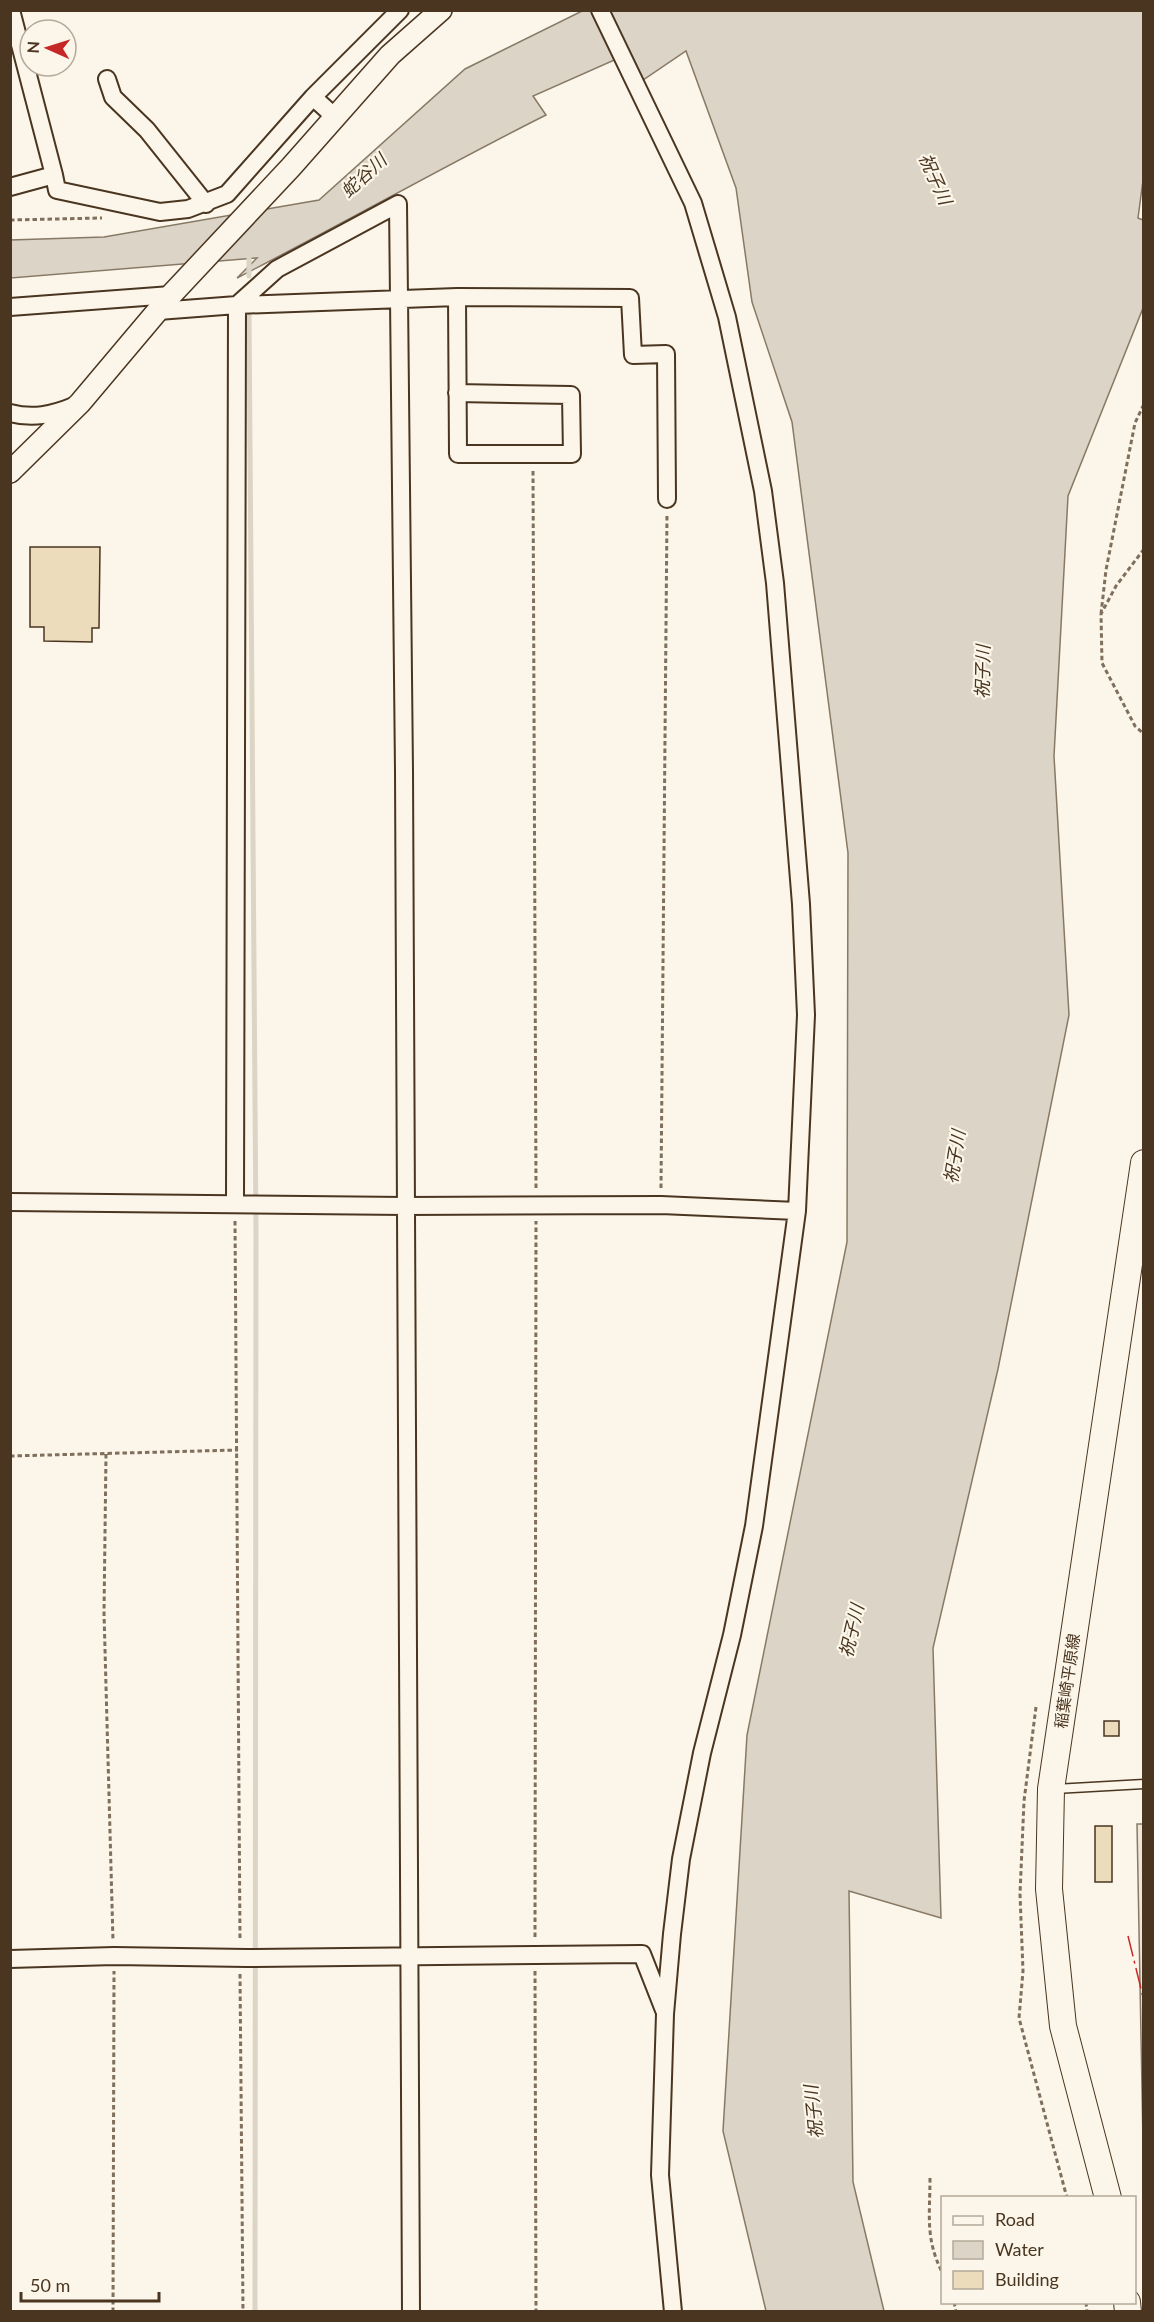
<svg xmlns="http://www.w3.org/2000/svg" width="1154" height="2322" font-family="Lato,'Noto Sans JP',sans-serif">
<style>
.parking{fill:#ede7d9;stroke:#887966;stroke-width:1.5}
.water{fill:#dcd4c6;stroke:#887966;stroke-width:1.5}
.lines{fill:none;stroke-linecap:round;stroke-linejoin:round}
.stream{stroke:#dcd4c6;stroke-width:5}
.building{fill:#ecdcbc;stroke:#4a3520;stroke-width:1.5}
.service-casing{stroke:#4a3520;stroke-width:11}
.minor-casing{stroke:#4a3520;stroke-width:20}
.tertiary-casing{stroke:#4a3520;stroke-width:24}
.primary-casing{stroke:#4a3520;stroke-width:28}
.path{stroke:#7f6f5c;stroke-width:3;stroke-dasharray:4.5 3;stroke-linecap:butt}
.service{stroke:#fbf6e9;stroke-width:8}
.minor{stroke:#fbf6e9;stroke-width:16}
.tertiary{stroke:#fbf6e9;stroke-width:21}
.primary{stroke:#fbf6e9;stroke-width:26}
.power{stroke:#c62828;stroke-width:1.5;stroke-dasharray:21 4.5 3 4.5;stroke-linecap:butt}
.labels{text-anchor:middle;stroke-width:4.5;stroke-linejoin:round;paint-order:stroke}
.street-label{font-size:16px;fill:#4a3520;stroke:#fbf6e9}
.water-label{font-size:18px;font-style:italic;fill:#4a3520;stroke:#fbf6e9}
</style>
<rect width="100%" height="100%" fill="#fbf6e9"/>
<!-- parking -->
<path class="parking" d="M1137,1824H1144L1143,2142Z"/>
<!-- water -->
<path class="water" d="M582,11H1143L1144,173L1138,218L1143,220V308L1068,496L1054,756L1069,1015L998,1369L933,1648L941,1918L849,1891L853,2182L884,2311H766L723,2131L747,1735L847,1242L848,853L792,422L752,302L736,188L686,51L640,82L630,53L533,96L546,115C442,167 341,225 237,278L257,258L11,278L10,240L104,237L319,200L465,69Z"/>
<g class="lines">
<!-- stream -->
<path class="stream" d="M249,253V276
M249,313L256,1230L255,2312"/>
</g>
<!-- building -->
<path class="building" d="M30,547H100L99,628H92V642L44,641V627H30Z
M1104,1721H1119V1736H1104Z
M1095,1826H1112V1882H1095Z"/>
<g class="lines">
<defs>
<path id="service" d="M1055,1789L1144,1784"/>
<path id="minor" d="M600,10L693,203L727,317L763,491L775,583L801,904L806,1015L797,1211L754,1526L732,1635L702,1753L681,1859L672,1934L665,2014L660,2175L673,2312
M107,79L113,97L147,130L206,204
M313,97L335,117
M54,175L57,190L160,212L188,209L227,194L313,97L400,10
M10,187L54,175L11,10
M237,305L277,269L398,204L404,771L411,2312
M237,305L457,297L630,298L633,355L666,354L667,499
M10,307L171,295
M158,311L237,305L235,1203
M457,393L571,395L572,454H458L457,297
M10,413C33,419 52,415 74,406
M10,1202L405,1206L661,1205L797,1211
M10,1959L114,1956L247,1958L642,1954L664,2010"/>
<path id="tertiary" d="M10,472L80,403L171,295L291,167L390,55L441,10"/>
<path id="primary" d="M1108,2198L1063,2026L1049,1889L1051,1789L1144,1163
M1127,2302L1128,2312"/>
</defs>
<!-- service casing -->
<use href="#service" class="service-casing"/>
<!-- minor casing -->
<use href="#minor" class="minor-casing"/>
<!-- tertiary casing -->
<use href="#tertiary" class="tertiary-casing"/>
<!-- primary casing -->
<use href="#primary" class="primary-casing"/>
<!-- path -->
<path class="path" d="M10,220L102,218
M533,471L536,1190
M1144,549L1116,586L1101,614L1102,663L1135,726L1144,734
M1101,614L1106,570L1135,423L1144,404
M661,1188L667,514
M235,1221L240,1941
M106,1454L104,1613L113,1941
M10,1456L238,1450
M1036,1707L1024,1801L1020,1894L1023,1971L1019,2018L1067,2198
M535,1937L536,1221
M535,1971L536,2312
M240,1974L243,2312
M930,2178C930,2215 925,2238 942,2272
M954,2302L956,2312
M1086,2302L1087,2312
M113,2312L114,1971"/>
<!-- service -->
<use href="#service" class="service"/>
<!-- minor -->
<use href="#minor" class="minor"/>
<!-- tertiary -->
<use href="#tertiary" class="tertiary"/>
<!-- primary -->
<use href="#primary" class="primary"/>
<!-- power -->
<path class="power" d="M1128,1936L1144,2001"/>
</g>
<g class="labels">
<!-- street labels -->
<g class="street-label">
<text transform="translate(1067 1681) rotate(-82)" y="6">稲葉崎平原線</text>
</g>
<!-- water labels -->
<g class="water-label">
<text transform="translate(364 176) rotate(-43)" y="6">蛇谷川</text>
<text transform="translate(935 179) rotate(66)" y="6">祝子川</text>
<text transform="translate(983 672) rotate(-89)" y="6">祝子川</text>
<text transform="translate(955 1157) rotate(-81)" y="6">祝子川</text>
<text transform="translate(852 1631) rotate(-77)" y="6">祝子川</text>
<text transform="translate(814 2112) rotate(-96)" y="6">祝子川</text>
</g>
</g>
<!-- border -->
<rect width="1154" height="2322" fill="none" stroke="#4a3520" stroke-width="24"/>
<!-- legend -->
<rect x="941" y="2196" width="195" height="108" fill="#fbf6e9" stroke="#b4a999" stroke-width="1.5"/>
<rect x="953" y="2216" width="30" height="9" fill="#fbf6e9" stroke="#b4a999" stroke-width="1.5"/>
<text x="995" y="2226" font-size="18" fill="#4a3520">Road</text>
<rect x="953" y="2241" width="30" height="18" fill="#dcd4c6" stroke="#b4a999" stroke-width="1.5"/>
<text x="995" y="2256" font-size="18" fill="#4a3520">Water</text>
<rect x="953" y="2271" width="30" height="18" fill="#ecdcbc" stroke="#b4a999" stroke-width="1.5"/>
<text x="995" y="2286" font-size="18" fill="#4a3520">Building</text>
<!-- north arrow -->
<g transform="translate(48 48) rotate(273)"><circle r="28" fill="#fbf6e9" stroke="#b4a999" stroke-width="1.5"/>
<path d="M0-4.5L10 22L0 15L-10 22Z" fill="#c62828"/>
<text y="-9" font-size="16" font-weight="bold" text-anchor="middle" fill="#4a3520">N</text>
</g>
<!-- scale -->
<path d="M21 2292v9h138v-9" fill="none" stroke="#4a3520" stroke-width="3"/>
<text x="30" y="2292" font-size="18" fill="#4a3520" stroke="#fbf6e9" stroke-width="4.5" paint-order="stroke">50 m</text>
</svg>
